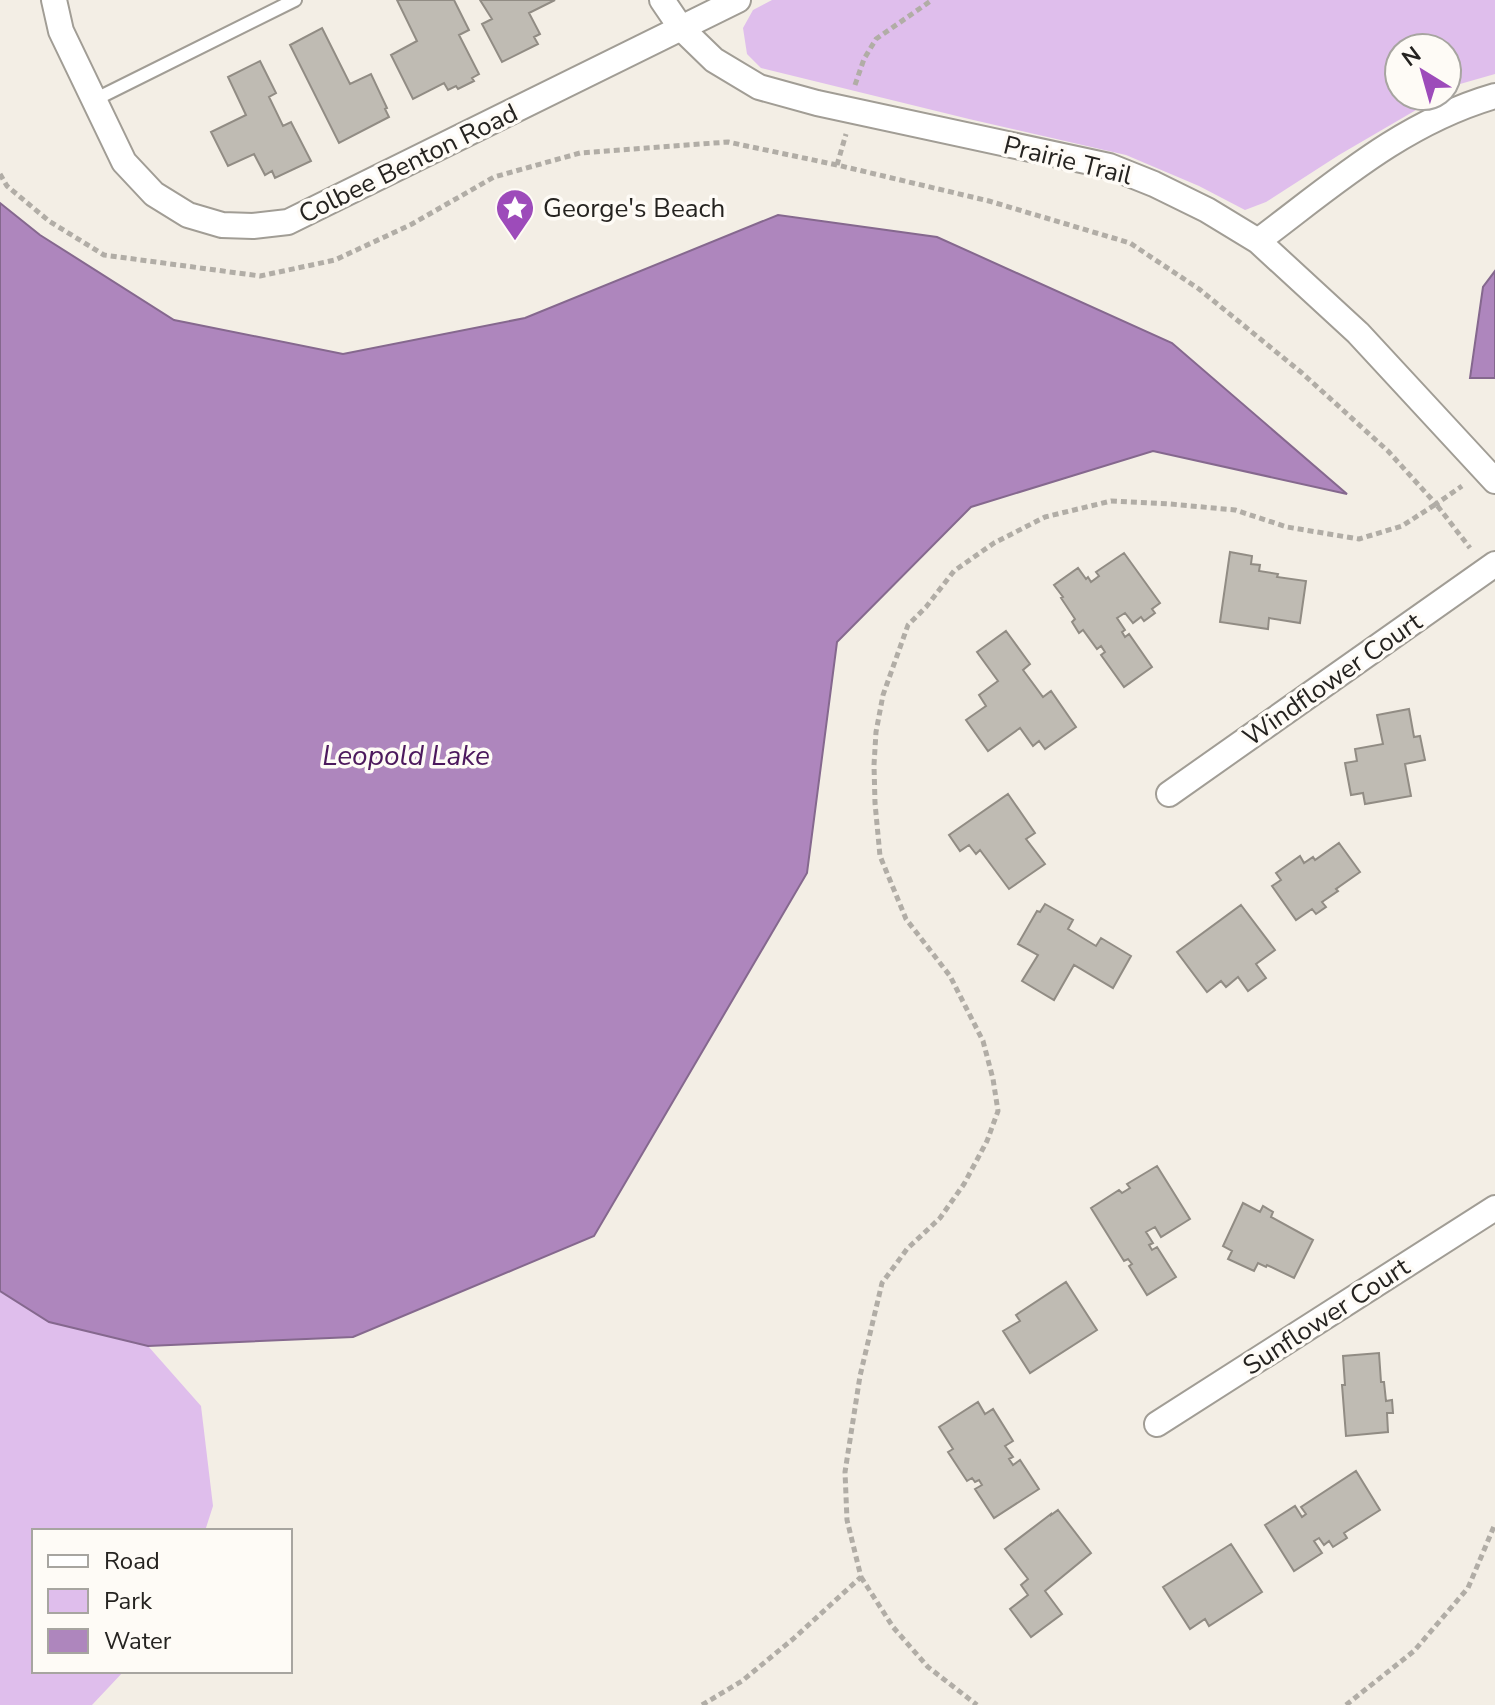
<svg xmlns="http://www.w3.org/2000/svg" width="1495" height="1705" font-family="'Nunito Sans',sans-serif">
<style>
.green{fill:#dfbeec}
.water{fill:#ae86bd;stroke:#85688e;stroke-width:2}
.building{fill:#bfbbb3;stroke:#918c84;stroke-width:2}
.lines{fill:none;stroke-linecap:round;stroke-linejoin:round}
.lane-casing{stroke:#a19d95;stroke-width:16}
.street-casing{stroke:#a19d95;stroke-width:28}
.path{stroke:#b1ada6;stroke-width:5;stroke-dasharray:6 4;stroke-linecap:butt}
.lane{stroke:#fff;stroke-width:12}
.street{stroke:#fff;stroke-width:24}
.labels{text-anchor:middle;stroke-width:7;stroke-linejoin:round;paint-order:stroke}
.street-label{font-size:26px;fill:#252320;stroke:#fefbf6}
.poi-label{font-size:26px;fill:#252320;stroke:#fefbf6;text-anchor:start}
.water-label{font-size:28px;font-style:italic;fill:#4c195d;stroke:#fefbf6}
</style>
<rect width="100%" height="100%" fill="#f3eee5"/>
<!-- green -->
<path class="green" d="M772,0H1495V74L1460,84L1447,92V48H1399V96H1440L1339,155L1266,202L1245,210L1199,186L1126,155L969,119L761,68L747,54L743,28L753,10Z
M0,1291L49,1322L148,1346L201,1406L213,1506L205,1531H34V1671H124L92,1705H0Z"/>
<!-- water -->
<path class="water" d="M0,203L40,235L174,320L343,354L525,318L778,215L937,237L1172,343L1347,494L1153,451L971,507L837,642L807,873L594,1236L353,1337L148,1346L49,1322L0,1291Z
M1495,271V378H1470L1483,287Z"/>
<!-- building -->
<path class="building" d="M397,0H454L469,30L459,35L479,74L472,78L474,81L458,89L456,86L448,90L444,83L413,99L391,55L417,41Z
M480,0H555L529,13L540,34L534,37L538,44L502,62L482,24L492,19Z
M322,28L350,84L371,74L387,108L385,109L389,117L339,143L290,45Z
M260,61L276,93L269,97L283,126L291,122L311,161L275,178L272,171L265,175L254,154L228,166L211,132L246,115L228,77Z
M1230,552L1252,556L1251,564L1260,565L1259,571L1278,574L1277,577L1306,581L1300,623L1269,618L1268,629L1220,622Z
M1124,553L1160,603L1152,609L1155,613L1144,621L1141,617L1133,623L1125,613L1117,618L1125,630L1122,632L1125,637L1129,634L1152,667L1124,687L1101,655L1105,652L1101,646L1097,649L1083,630L1079,633L1072,622L1075,619L1061,598L1063,597L1054,585L1078,568L1086,579L1088,577L1091,582L1099,576L1096,572Z
M1006,631L1030,664L1023,670L1043,697L1051,691L1076,727L1045,749L1039,741L1033,746L1020,728L988,751L966,720L986,706L979,695L998,681L977,652Z
M1409,709L1414,737L1420,736L1425,760L1405,764L1411,796L1365,804L1363,793L1351,795L1345,763L1357,761L1355,749L1383,744L1377,715Z
M1008,794L1035,833L1026,839L1045,864L1009,889L980,850L976,854L969,845L960,851L949,835Z
M1339,843L1360,872L1336,889L1338,891L1322,902L1326,907L1316,914L1312,909L1296,920L1272,886L1281,880L1276,873L1300,856L1304,863L1313,857L1315,860Z
M1045,904L1073,920L1068,929L1096,946L1101,938L1131,956L1113,988L1074,965L1054,1000L1022,981L1038,955L1018,944L1037,911L1040,912Z
M1241,905L1275,950L1256,964L1266,978L1248,991L1238,977L1226,987L1221,981L1207,992L1177,952Z
M1157,1166L1190,1219L1161,1237L1155,1227L1146,1232L1153,1243L1149,1245L1152,1250L1157,1247L1176,1277L1147,1295L1129,1266L1132,1264L1128,1259L1124,1261L1091,1208L1119,1190L1122,1193L1130,1188L1127,1184Z
M1243,1203L1260,1212L1263,1206L1273,1212L1271,1217L1313,1240L1294,1278L1267,1265L1266,1267L1258,1263L1254,1271L1228,1259L1232,1251L1223,1246Z
M1066,1282L1097,1330L1030,1373L1003,1331L1020,1321L1016,1315Z
M1379,1353L1381,1382H1384L1386,1401L1392,1400L1393,1413H1387L1388,1432L1346,1436L1342,1385H1345L1343,1356Z
M978,1402L985,1414L993,1409L1013,1441L1005,1446L1013,1457L1009,1459L1013,1465L1020,1460L1039,1489L994,1518L975,1489L982,1485L979,1480L975,1482L972,1478L967,1481L948,1452L953,1449L939,1427Z
M1356,1471L1380,1510L1344,1533L1347,1538L1333,1547L1329,1541L1324,1545L1319,1538L1314,1541L1322,1553L1294,1571L1265,1525L1295,1506L1302,1517L1306,1514L1301,1507Z
M1058,1510L1091,1553L1045,1591L1062,1614L1031,1637L1010,1609L1028,1595L1021,1585L1028,1579L1005,1549L1051,1514V1515Z
M1231,1544L1262,1592L1209,1626L1205,1619L1190,1629L1163,1587Z"/>
<g class="lines">
<defs>
<path id="lane" d="M94,100L295,0"/>
<path id="street" d="M54,0L61,31L124,162L154,194L188,215L222,225L253,226L288,222L738,0
M662,0L681,28L714,60L759,87L817,103L1109,166L1154,184L1207,210L1258,241L1358,333L1495,481
M1258,241C1334,184 1402,123 1495,96
M1169,794L1495,564
M1157,1424L1495,1208"/>
</defs>
<!-- lane casing -->
<use href="#lane" class="lane-casing"/>
<!-- street casing -->
<use href="#street" class="street-casing"/>
<!-- path -->
<path class="path" d="M855,85L864,59L876,39L932,0
M837,165L846,134
M0,174L7,186L49,221L104,255L260,276L335,260L412,224L494,177L580,153L728,142L837,165L989,201L1130,243L1199,289L1302,373L1388,451L1436,504L1462,486
M861,1577L893,1627L928,1667L977,1705
M702,1705L742,1681L793,1639L861,1577L847,1520L845,1472L860,1376L882,1283L907,1249L940,1218L964,1184L987,1141L998,1111L993,1079L983,1041L950,976L906,919L880,856L875,803L874,765L876,732L883,695L908,625L926,607L954,571L994,543L1045,517L1111,501L1170,504L1235,510L1287,527L1359,539L1402,526L1436,504L1470,548
M1346,1705L1414,1651L1468,1588L1495,1524"/>
<!-- lane -->
<use href="#lane" class="lane"/>
<!-- street -->
<use href="#street" class="street"/>
</g>
<!-- icons -->
<defs>
<symbol id="sight-pin" viewBox="-11 -11 22 30"><path d="M0 17L-7.5 6A9.5 9.5 0 1 1 7.5 6Z" fill="#9d4bba" stroke="#fefbf6"/><path d="M0-6L1.8-2.2L6-1.7L2.9 1.2L3.7 5.4L0 3.3L-3.7 5.4L-2.9 1.2L-6-1.7L-1.8-2.2Z" fill="#fff"/></symbol>
</defs>
<g fill-rule="evenodd">
<use href="#sight-pin" x="493" y="186" width="44" height="60"/>
</g>
<g class="labels">
<!-- street labels -->
<g class="street-label">
<text transform="translate(1068 160) rotate(14)" y="9">Prairie Trail</text>
<text transform="translate(408 163) rotate(-26)" y="9">Colbee Benton Road</text>
<text transform="translate(1332 679) rotate(-35)" y="9">Windflower Court</text>
<text transform="translate(1326 1316) rotate(-33)" y="9">Sunflower Court</text>
</g>
<!-- poi labels -->
<g class="poi-label">
<text x="543" y="217">George's Beach</text>
</g>
<!-- water labels -->
<g class="water-label">
<text x="406" y="765">Leopold Lake</text>
</g>
</g>
<!-- legend -->
<rect x="32" y="1529" width="260" height="144" fill="#fefbf6" stroke="#a7a5a0" stroke-width="2"/>
<rect x="48" y="1555" width="40" height="12" fill="#ffffff" stroke="#a7a5a0" stroke-width="2"/>
<text x="104" y="1569" font-size="24" fill="#252320">Road</text>
<rect x="48" y="1589" width="40" height="24" fill="#dfbeec" stroke="#a7a5a0" stroke-width="2"/>
<text x="104" y="1609" font-size="24" fill="#252320">Park</text>
<rect x="48" y="1629" width="40" height="24" fill="#ae86bd" stroke="#a7a5a0" stroke-width="2"/>
<text x="104" y="1649" font-size="24" fill="#252320">Water</text>
<!-- north arrow -->
<g transform="translate(1423 72) rotate(323)"><circle r="38" fill="#fefbf6" stroke="#a7a5a0" stroke-width="2"/>
<path d="M0-6L14 30L0 20L-14 30Z" fill="#9d4bba"/>
<text y="-12" font-size="22" font-weight="bold" text-anchor="middle" fill="#252320">N</text>
</g>
</svg>
